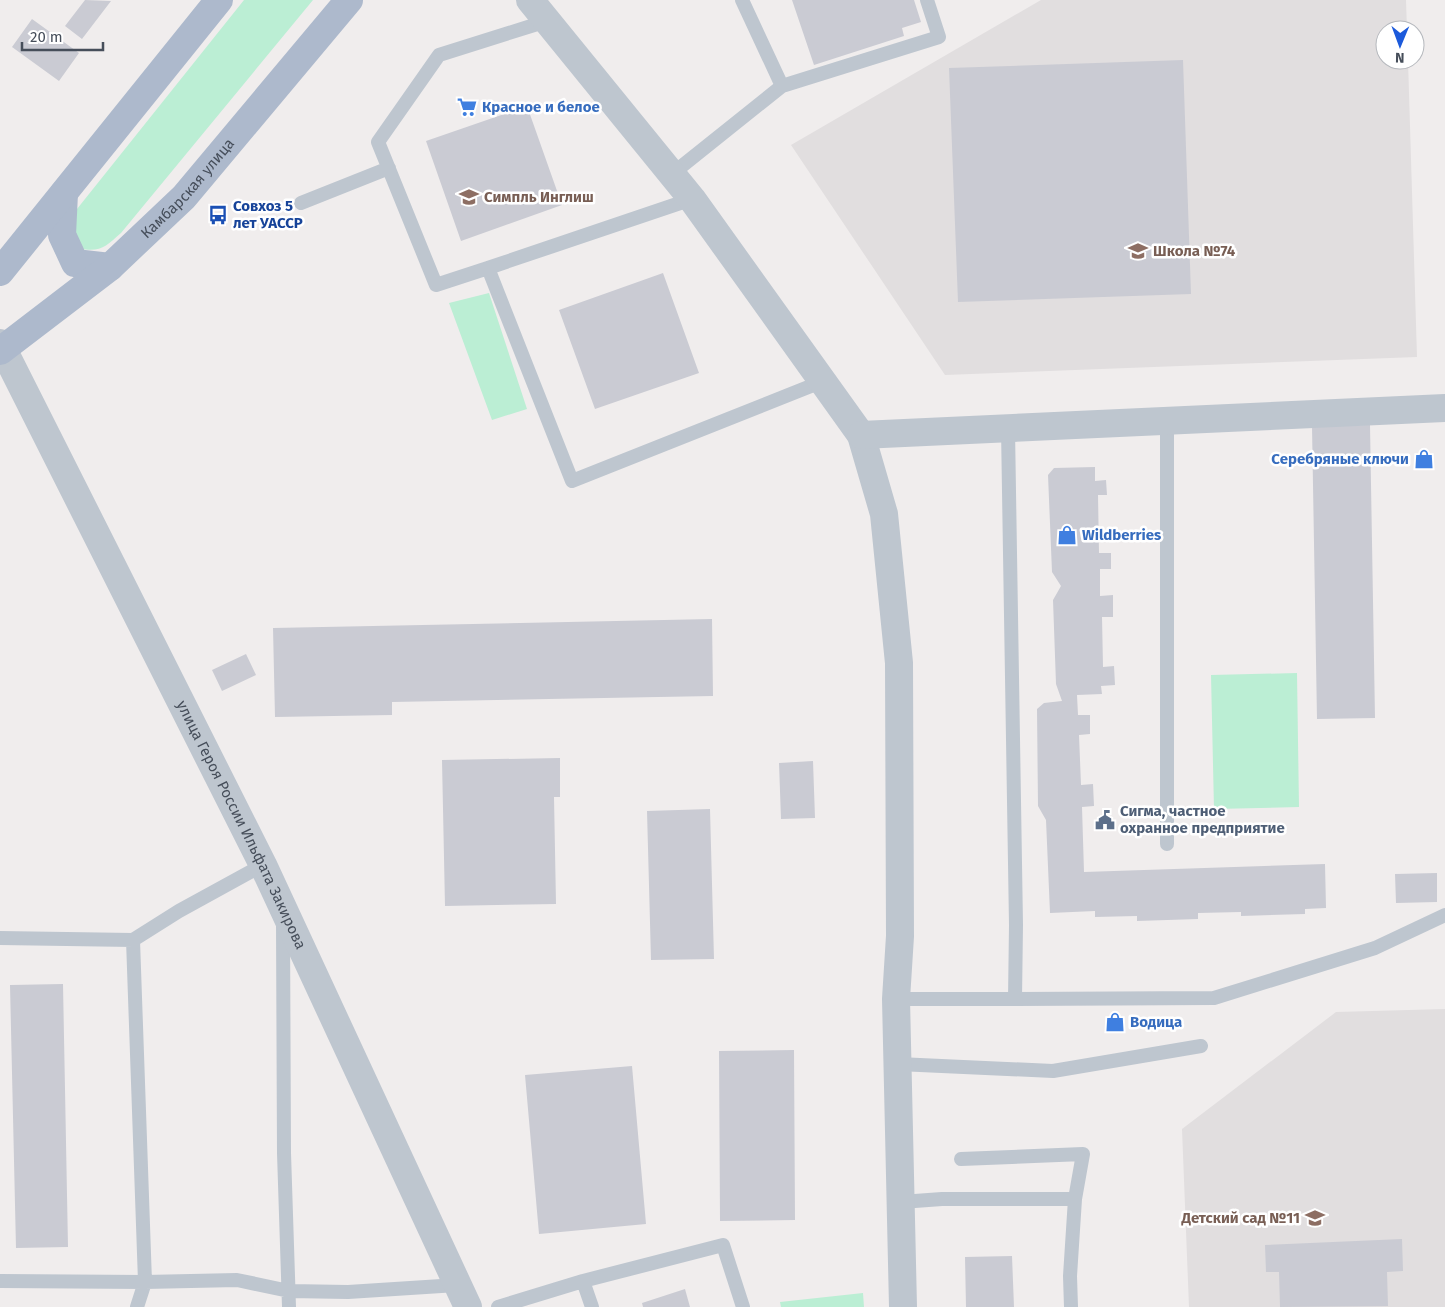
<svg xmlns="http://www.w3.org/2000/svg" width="1445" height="1307" font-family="'Fira Sans',sans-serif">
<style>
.education{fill:#e1dedf}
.green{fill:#bbeed4}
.building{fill:#cacbd3}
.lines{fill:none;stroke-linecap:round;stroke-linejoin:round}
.service{stroke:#bec6cf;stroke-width:14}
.minor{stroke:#bec6cf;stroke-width:28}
.primary{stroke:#adb9cc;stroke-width:28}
.labels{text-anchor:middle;stroke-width:5;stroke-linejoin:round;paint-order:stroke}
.shop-label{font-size:15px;font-weight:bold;fill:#366cbe;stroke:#fff;text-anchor:start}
.street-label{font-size:15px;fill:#464e5a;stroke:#fff}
.education-label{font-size:15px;font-weight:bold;fill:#785e54;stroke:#fff;text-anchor:start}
.transit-label{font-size:15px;font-weight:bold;fill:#164399;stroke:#fff;text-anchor:start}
.service-label{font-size:15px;font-weight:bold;fill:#4e5e75;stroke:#fff;text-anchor:start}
</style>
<rect width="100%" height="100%" fill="#f0eded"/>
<!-- education -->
<path class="education" d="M1041,0H1406L1407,30H1385V60H1408L1417,357L945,375L791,145Z
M1445,1009V1307H1189L1182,1129L1336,1012Z"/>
<!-- green -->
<path class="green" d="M244,0H313L121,233C106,246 102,252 81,249L73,237L77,209Z
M489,293L527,409L492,420L449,303Z
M1297,673L1299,807L1214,809L1211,675Z
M863,1293L864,1307H781L780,1302Z"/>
<!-- building -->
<path class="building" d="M85,0L111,1L82,39L65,26Z
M792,0H914L921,22L902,28L904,36L814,65Z
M32,19L79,53L59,81L12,47Z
M1183,60L1191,294L958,302L949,68Z
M527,106L562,205L461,241L426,141Z
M663,273L699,373L595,409L559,310Z
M1370,425L1375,718L1317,719L1312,426Z
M1095,467V481L1106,480L1107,495H1098L1099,553H1111V569H1100V596L1113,595V617H1102L1103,667L1114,666L1115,685L1101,686L1102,694L1077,695L1078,715H1090V734L1079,735L1081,785L1093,784L1094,806L1082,807L1084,872L1325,864L1326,908L1305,909V914L1241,916V912L1198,913V919L1137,921V916L1095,917V911L1050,913L1046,820L1038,806L1037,709L1044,703L1062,701L1056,684L1053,600L1061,586L1052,572L1048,475L1054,468Z
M712,619L713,696L392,702V715L275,717L273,628Z
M246,654L256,675L222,691L212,670Z
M560,758V797H554L556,904L445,906L442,760Z
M813,761L815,818L781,819L779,763Z
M710,809L714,959L651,960L647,811Z
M1437,873V902L1396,903L1395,874Z
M63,984L68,1247L16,1248L10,985Z
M794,1050L795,1220L720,1221L719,1051Z
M632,1066L646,1224L539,1234L525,1075Z
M1402,1239L1403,1271L1387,1272L1388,1306L1280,1307L1279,1272H1266L1265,1245Z
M1012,1256L1014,1307H966L965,1257Z
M685,1289L690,1307H643L642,1303Z"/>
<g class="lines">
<!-- service -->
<path class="service" d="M742,0L782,86
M672,174L782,86L939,37L927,0
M692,199L488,268L572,481L821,382
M301,203L389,168
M488,268L436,285L378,142L439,55L547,21
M1167,421V844
M283,923L284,1153L289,1307
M0,938L133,940L179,911L263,865
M133,940L145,1282L237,1280L289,1291L348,1292L457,1285
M896,999H1015L1016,925L1008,429
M1015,999L1214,998L1375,948L1445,915
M898,1064L1053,1071L1201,1046
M961,1159L1083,1154L1075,1199
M901,1202L942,1199H1075L1070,1276L1071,1307
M0,1281L145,1282L137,1307
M583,1281L592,1307
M498,1307L583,1281L723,1245L743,1307"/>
<!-- minor -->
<g class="minor">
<path d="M530,0L692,199L861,435L884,514L899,663L900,936L896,999L903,1307"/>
<path id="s1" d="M0,343L263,865L468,1307"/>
<path d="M861,435L1445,408"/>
</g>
<!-- primary -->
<g class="primary">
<path d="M64,193L62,235L75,263L110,267"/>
<path d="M0,272L219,0"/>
<path id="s2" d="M0,351L110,267L184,197L349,0"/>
</g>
</g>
<!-- icons -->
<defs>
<symbol id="supermarket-bare" viewBox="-9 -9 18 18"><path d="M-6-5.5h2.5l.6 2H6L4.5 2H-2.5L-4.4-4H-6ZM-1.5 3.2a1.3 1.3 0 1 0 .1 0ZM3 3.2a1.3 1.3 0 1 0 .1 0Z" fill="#3f7fe0" stroke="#fff" stroke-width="2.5" paint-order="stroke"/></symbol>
<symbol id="school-bare" viewBox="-9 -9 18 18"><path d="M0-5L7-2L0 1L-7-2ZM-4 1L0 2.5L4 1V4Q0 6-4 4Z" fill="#8d6e63" stroke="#fff" stroke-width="2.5" paint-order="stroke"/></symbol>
<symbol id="bus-bare" viewBox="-9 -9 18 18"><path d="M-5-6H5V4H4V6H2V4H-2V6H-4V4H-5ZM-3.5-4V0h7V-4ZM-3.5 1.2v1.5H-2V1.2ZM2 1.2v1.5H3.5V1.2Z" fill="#1a4fb4" stroke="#fff" stroke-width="2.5" paint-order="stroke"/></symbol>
<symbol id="shop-bare" viewBox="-9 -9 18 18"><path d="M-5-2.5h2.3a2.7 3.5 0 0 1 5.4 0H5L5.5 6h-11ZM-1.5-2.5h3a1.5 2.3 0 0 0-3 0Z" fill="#3f7fe0" stroke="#fff" stroke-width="2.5" paint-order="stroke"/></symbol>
<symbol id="civic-bare" viewBox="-9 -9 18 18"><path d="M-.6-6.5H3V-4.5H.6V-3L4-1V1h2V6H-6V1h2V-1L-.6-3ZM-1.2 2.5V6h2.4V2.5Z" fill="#5c6f8a" stroke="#fff" stroke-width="2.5" paint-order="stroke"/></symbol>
</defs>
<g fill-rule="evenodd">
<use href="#supermarket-bare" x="453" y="93" width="28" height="28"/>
<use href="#school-bare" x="455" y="183" width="28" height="28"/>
<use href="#bus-bare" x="204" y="201" width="28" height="28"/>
<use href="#school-bare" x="1124" y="237" width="28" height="28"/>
<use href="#shop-bare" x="1410" y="445" width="28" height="28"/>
<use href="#shop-bare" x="1053" y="521" width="28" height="28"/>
<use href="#civic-bare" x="1091" y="806" width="28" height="28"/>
<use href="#shop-bare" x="1101" y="1008" width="28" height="28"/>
<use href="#school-bare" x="1301" y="1204" width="28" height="28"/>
</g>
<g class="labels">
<!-- shop labels -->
<g class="shop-label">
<text x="482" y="112">Красное и белое</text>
<text x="1409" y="464" text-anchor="end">Серебряные ключи</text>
<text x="1082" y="540">Wildberries</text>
<text x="1130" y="1027">Водица</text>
</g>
<!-- street labels -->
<g class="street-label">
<text dy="5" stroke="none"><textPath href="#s2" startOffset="249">Камбарская улица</textPath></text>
<text dy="5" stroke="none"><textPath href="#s1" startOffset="539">улица Героя России Ильфата Закирова</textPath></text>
</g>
<!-- education labels -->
<g class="education-label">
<text x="484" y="202">Симпль Инглиш</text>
<text x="1153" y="256">Школа №74</text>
<text x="1300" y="1223" text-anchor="end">Детский сад №11</text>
</g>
<!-- transit labels -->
<g class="transit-label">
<text x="233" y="211">Совхоз 5<tspan x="233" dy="17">лет УАССР</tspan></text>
</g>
<!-- service labels -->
<g class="service-label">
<text x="1120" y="816">Сигма, частное<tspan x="1120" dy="17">охранное предприятие</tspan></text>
</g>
</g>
<!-- north arrow -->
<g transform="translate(1400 45) rotate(181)"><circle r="24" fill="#ffffff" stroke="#b5b8bd"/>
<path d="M0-4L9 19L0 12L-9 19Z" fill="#1c5adb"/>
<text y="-8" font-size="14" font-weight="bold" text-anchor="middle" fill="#464e5a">N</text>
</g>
<!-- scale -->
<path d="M22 42v8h81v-8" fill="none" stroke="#464e5a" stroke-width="2.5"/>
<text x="30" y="42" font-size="15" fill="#464e5a" stroke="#ffffff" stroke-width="4" paint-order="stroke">20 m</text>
</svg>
